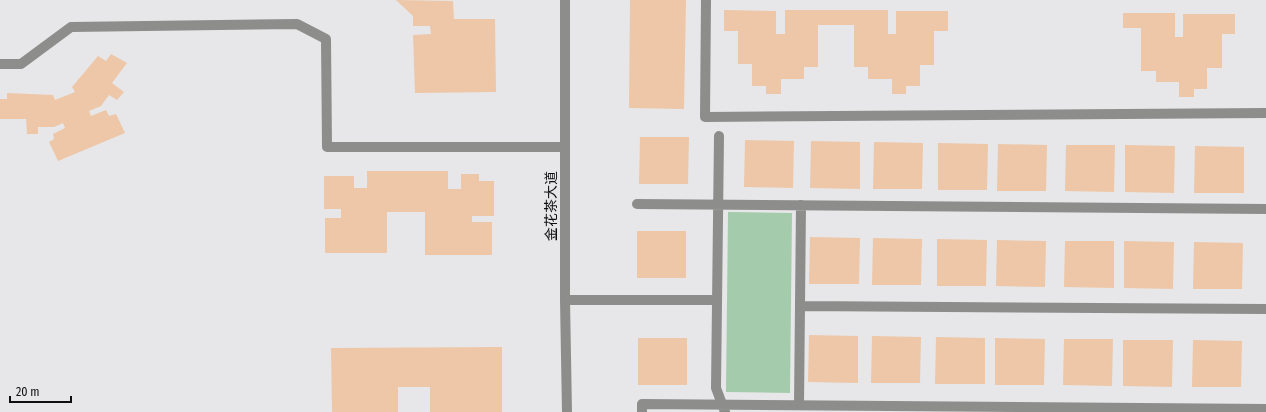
<svg xmlns="http://www.w3.org/2000/svg" width="1266" height="412" font-family="'Fira Sans Condensed','Noto Sans SC',sans-serif">
<style>
.green{fill:#a4cbab}
.building{fill:#edc7a7}
.lines{fill:none;stroke-linecap:round;stroke-linejoin:round}
.minor{stroke:#8d8d8c;stroke-width:10}
.labels{text-anchor:middle;stroke-width:3;stroke-linejoin:round;paint-order:stroke}
.street-label{font-size:14px;fill:#0e0e0f;stroke:#e7e7e9}
</style>
<rect width="100%" height="100%" fill="#e7e7e9"/>
<!-- green -->
<path class="green" d="M728,212L792,213L790,393L726,392Z"/>
<!-- building -->
<path class="building" d="M396,0L453,1L454,19H495L496,92L415,93L413,35L431,34L430,26H413V16Z
M630,0H686L684,109L629,108Z
M724,10L776,11V34H785V10H888V34H896V11H948V31H934V65H920V86H906V94H892V79H868V67H854V25H818V67H804V79H781V94H766V86H752V64H738V31H724Z
M1123,13H1175V37H1183V14H1235V34H1222V68H1207V89H1194V97H1179V82H1156V71H1141V28H1123Z
M111,54L127,63L112,83L124,92L117,100L109,95L101,106L89,111L91,116L106,110L109,116L116,114L125,133L58,161L49,142L54,139L53,134L65,128L63,123L54,127H38V134H27L26,119H0V99H7V93L53,95L55,100L75,92L72,87L98,56L106,61Z
M640,137H689L688,184H639Z
M745,140L794,141L793,188L744,187Z
M811,141L860,142V189L810,188Z
M874,142L923,143L922,189H873Z
M938,143L988,144L987,190H938Z
M998,144L1047,145L1046,191H997Z
M1066,145H1115L1114,192L1065,191Z
M1125,145L1175,146L1174,193L1125,192Z
M1195,146L1244,147V193H1194Z
M367,171H448V189H461V174H479V181H494V216H472V222H492V255H425V212H387V253H325V218H341V209H324V176H354V188H367Z
M637,231H686V278H637Z
M810,237L860,238L859,284H809Z
M873,238L922,239L921,285H872Z
M937,239L987,240L986,286H937Z
M997,240L1046,241L1045,287L996,286Z
M1065,241H1114V288L1064,287Z
M1124,241L1174,242L1173,289L1124,288Z
M1194,242L1243,243L1242,289H1193Z
M809,335L858,336V383L808,382Z
M872,336L921,337L920,383H871Z
M936,337L985,338V384H935Z
M638,338H687V385H638Z
M995,338L1045,339L1044,385H995Z
M1064,339H1113L1112,386L1063,385Z
M1123,340H1173L1172,387L1123,386Z
M1193,340L1242,341L1241,387H1192Z
M502,347V412H430V387H398V412H332L331,348Z"/>
<g class="lines">
<!-- minor -->
<path class="minor" d="M565,0V300L567,412
M706,0L705,117L1266,113
M0,64H21L71,27L297,24L326,39L327,147H565
M719,136L716,388L725,412
M637,204L1266,209
M565,300H717
M801,306L1266,309
M799,405L801,205
M642,412V404L1266,409"/>
</g>
<g class="labels">
<!-- street labels -->
<g class="street-label">
<text transform="translate(551 206) rotate(-90)" y="5">金花茶大道</text>
</g>
</g>
<!-- scale -->
<path d="M10 396v6h61v-6" fill="none" stroke="#0e0e0f" stroke-width="2"/>
<text x="16" y="396" font-size="12" fill="#0e0e0f" stroke="#e7e7e9" stroke-width="3" paint-order="stroke">20 m</text>
</svg>
